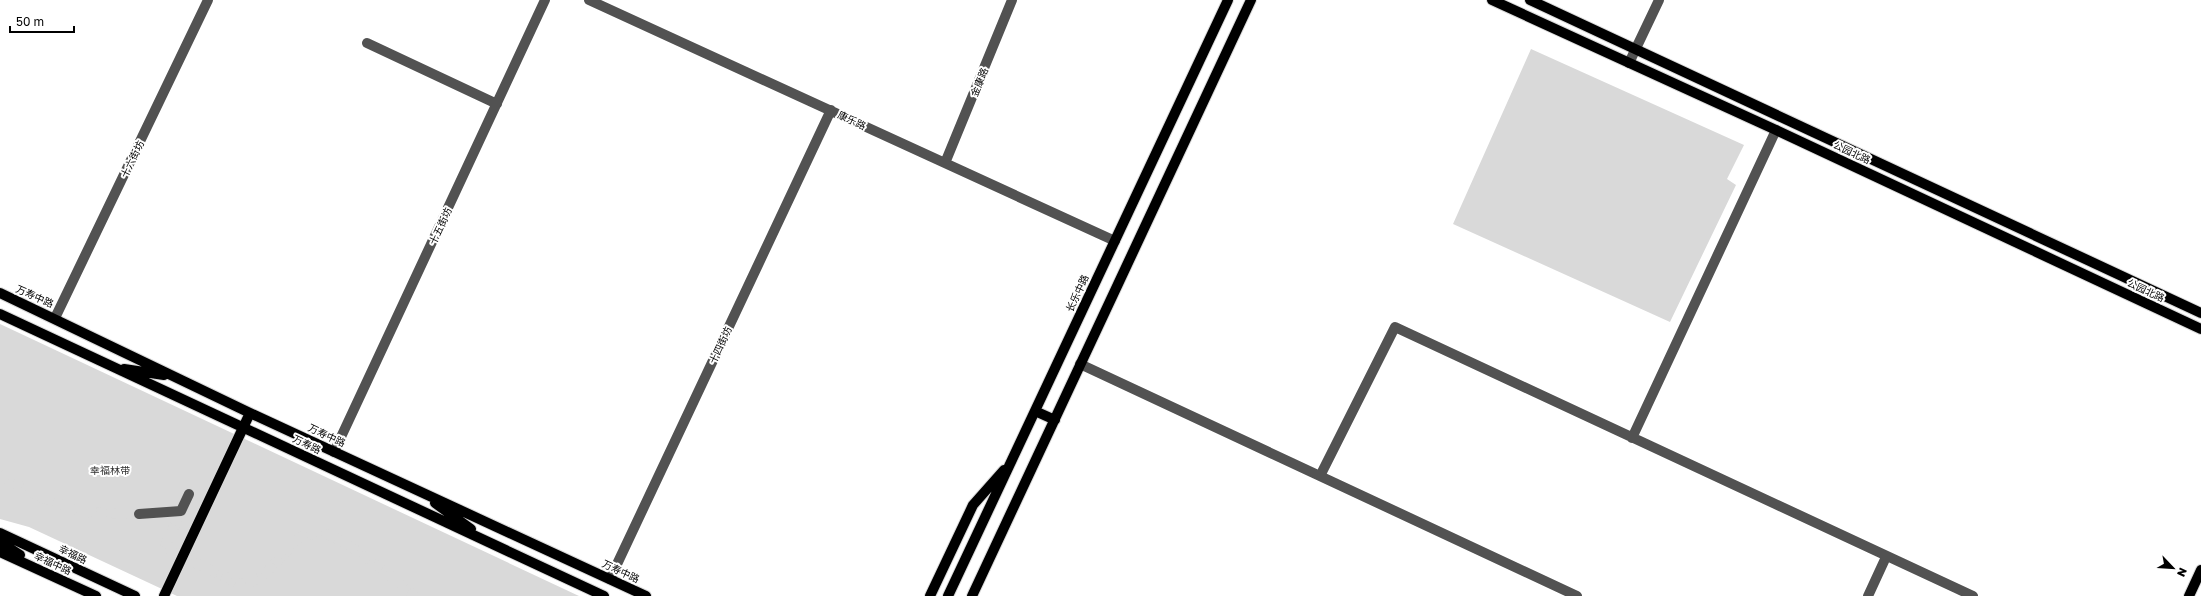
<svg xmlns="http://www.w3.org/2000/svg" width="2201" height="596" font-family="'Golos Text','Noto Sans SC',sans-serif">
<style>
.green{fill:#d9d9d9}
.lines{fill:none;stroke-linecap:round;stroke-linejoin:round}
.minor-tunnel{stroke:#d9d9d9;stroke-width:10;stroke-dasharray:10 5;stroke-linecap:butt}
.major-casing{stroke:#dbdbdb;stroke-width:12}
.minor{stroke:#525252;stroke-width:10}
.major{stroke:#000;stroke-width:10}
.labels{text-anchor:middle;stroke-width:4;stroke-linejoin:round;paint-order:stroke}
.street-label{font-size:10px;fill:#000;stroke:#fff}
.park-label{font-size:10px;fill:#303030;stroke:#fff}
</style>
<rect width="100%" height="100%" fill="#fff"/>
<!-- green -->
<path class="green" d="M1531,49L1744,145L1727,179L1736,185L1670,322L1453,224Z
M0,324L579,596H177L29,527L0,519Z"/>
<g class="lines">
<!-- minor-tunnel -->
<path class="minor-tunnel" d="M0,475L37,496L82,512L139,514
M181,511L164,548L240,584C265,584 282,552 300,537C308,535 319,532 328,535C346,540 400,582 414,596"/>
<defs>
<path id="major" d="M1492,0L1776,130L2201,329
M1530,0L2201,313
M0,293L250,413L646,596
M0,314L604,596
M124,369L164,375
M1035,411L1055,420
M435,503L471,529
M0,533L135,596
M0,542L20,555
M0,552L96,596
M164,596L250,413
M930,596L973,505L1004,470
M948,596L1228,0
M972,596L1251,0
M2189,596L2201,570"/>
</defs>
<!-- major casing -->
<use href="#major" class="major-casing"/>
<!-- minor -->
<path class="minor" d="M589,0L1115,241
M367,43L497,104
M1629,63L1659,0
M945,163L1012,0
M55,318L208,0
M1080,364L1577,596
M1632,438L1776,130
M334,452L545,0
M1320,476L1395,327L1973,596
M139,514L181,511L189,494
M610,579L831,110
M1868,596L1886,557"/>
<!-- major -->
<use href="#major" class="major"/>
</g>
<g class="labels">
<!-- street labels -->
<g class="street-label">
<text transform="translate(979 82) rotate(-68)" y="4">金康路</text>
<text transform="translate(852 120) rotate(25)" y="4">康乐路</text>
<text transform="translate(1852 152) rotate(25)" y="4">公园北路</text>
<text transform="translate(132 159) rotate(-64)" y="4">十六街坊</text>
<text transform="translate(440 226) rotate(-65)" y="4">十五街坊</text>
<text transform="translate(2146 290) rotate(25)" y="4">公园北路</text>
<text transform="translate(1077 293) rotate(-65)" y="4">长乐中路</text>
<text transform="translate(35 296) rotate(24)" y="4">万寿中路</text>
<text transform="translate(720 345) rotate(-65)" y="4">十四街坊</text>
<text transform="translate(327 435) rotate(25)" y="4">万寿中路</text>
<text transform="translate(307 444) rotate(25)" y="4">万寿路</text>
<text transform="translate(73 554) rotate(25)" y="4">幸福路</text>
<text transform="translate(53 563) rotate(25)" y="4">幸福中路</text>
<text transform="translate(621 571) rotate(25)" y="4">万寿中路</text>
</g>
<!-- park labels -->
<g class="park-label">
<text x="110" y="474">幸福林带</text>
</g>
</g>
<!-- north arrow -->
<g transform="translate(2173 568) rotate(115)" stroke="#ffffff" stroke-width="3" paint-order="stroke">
<path d="M0-3L7 15L0 10L-7 15Z" fill="#000000"/>
<text y="-6" font-size="11" font-weight="bold" text-anchor="middle" fill="#000000">N</text>
</g>
<!-- scale -->
<path d="M10 26v6h64v-6" fill="none" stroke="#000000" stroke-width="2"/>
<text x="16" y="26" font-size="12" fill="#000000" stroke="#ffffff" stroke-width="3" paint-order="stroke">50 m</text>
</svg>
